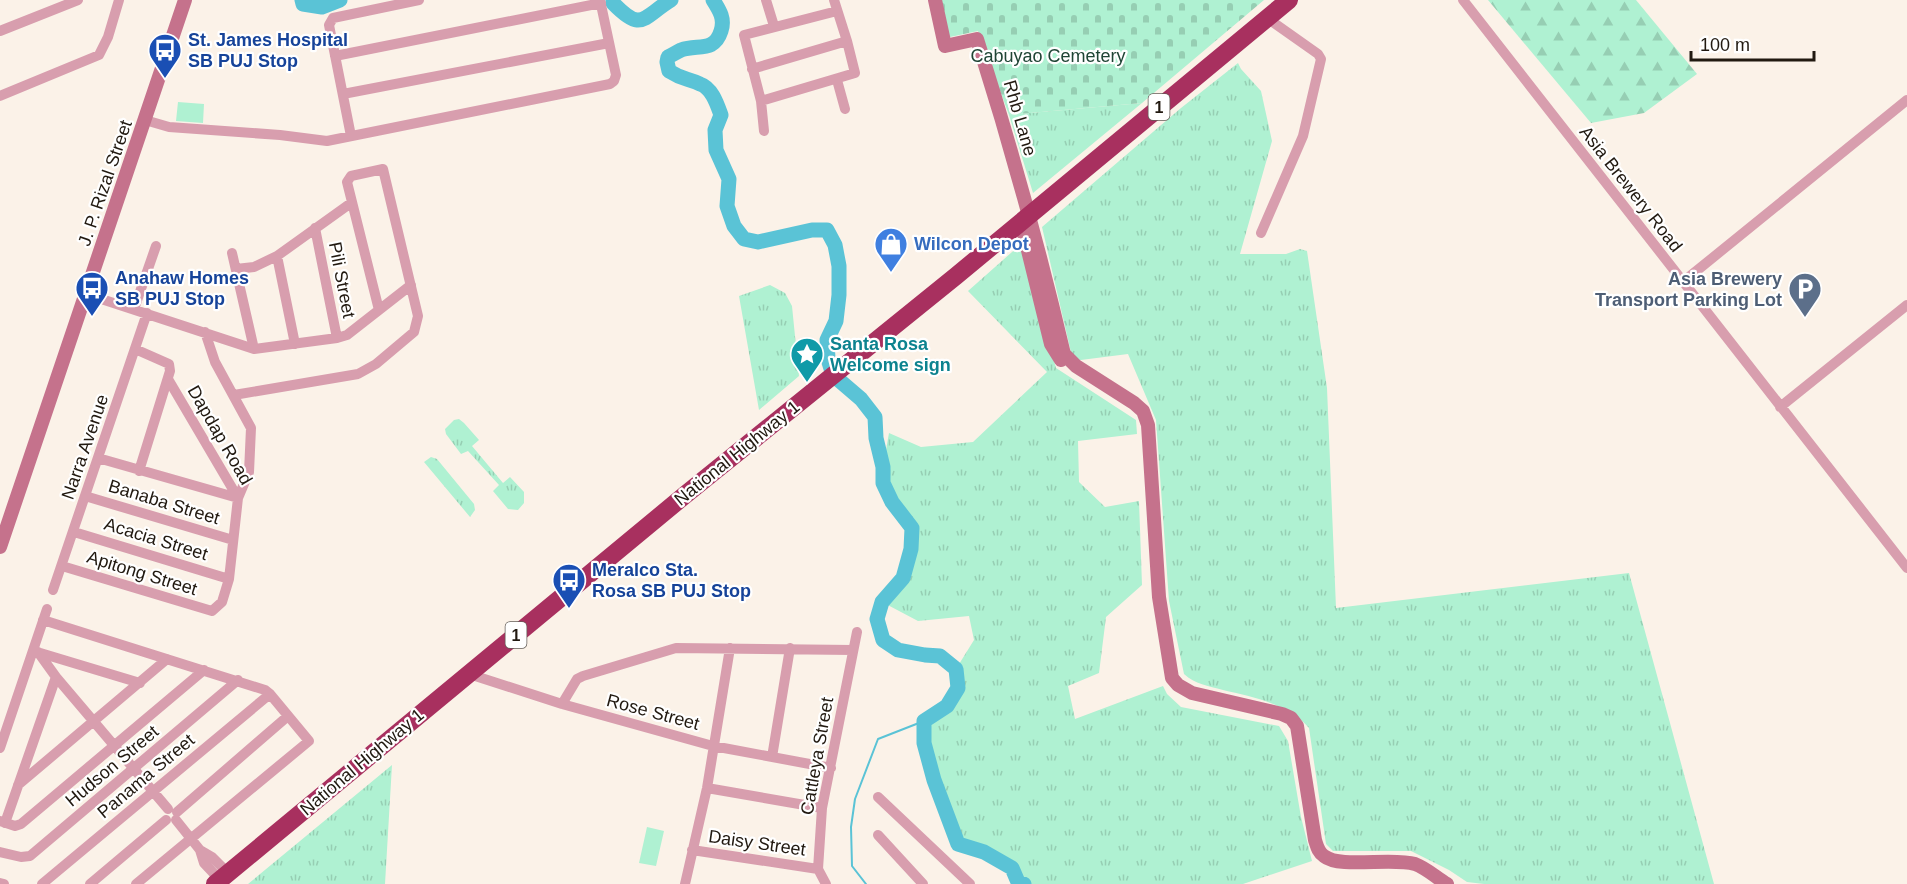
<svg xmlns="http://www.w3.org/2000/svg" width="1907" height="884" font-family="Helvetica,sans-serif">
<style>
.grass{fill:url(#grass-tufts)}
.forest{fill:url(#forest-firs)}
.cemetery{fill:url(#cemetery-stones)}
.park{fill:#aff1d2}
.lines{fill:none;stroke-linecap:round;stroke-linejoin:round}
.stream{stroke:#5ac3d6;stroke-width:2}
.river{stroke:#5ac3d6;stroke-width:15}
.street{stroke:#d89eae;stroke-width:10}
.secondary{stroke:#c5728c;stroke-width:14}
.highway{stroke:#a8305f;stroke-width:18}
.labels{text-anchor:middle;stroke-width:4.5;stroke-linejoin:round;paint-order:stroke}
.shield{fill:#fff;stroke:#645e58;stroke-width:1.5}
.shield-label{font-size:16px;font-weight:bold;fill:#211910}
.transit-label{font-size:18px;font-weight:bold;fill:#164399;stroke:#fff;text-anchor:start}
.park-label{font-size:18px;fill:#1f4535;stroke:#fff}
.street-label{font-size:18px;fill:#211910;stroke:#fff}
.shop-label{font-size:18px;font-weight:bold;fill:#366cbe;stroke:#fff;text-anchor:start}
.service-label{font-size:18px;font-weight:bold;fill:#4e5e75;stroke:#fff;text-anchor:end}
.culture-label{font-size:18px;font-weight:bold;fill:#0d838f;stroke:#fff;text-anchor:start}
</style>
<defs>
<pattern id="grass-tufts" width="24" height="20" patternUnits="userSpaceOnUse" patternTransform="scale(1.5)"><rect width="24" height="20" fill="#aff1d2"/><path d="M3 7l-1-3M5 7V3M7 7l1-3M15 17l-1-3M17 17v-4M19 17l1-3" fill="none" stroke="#96ceb3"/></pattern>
<pattern id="forest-firs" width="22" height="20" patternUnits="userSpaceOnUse" patternTransform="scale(1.5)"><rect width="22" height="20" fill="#aff1d2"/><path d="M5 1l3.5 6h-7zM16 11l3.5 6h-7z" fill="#96ceb3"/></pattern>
<pattern id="cemetery-stones" width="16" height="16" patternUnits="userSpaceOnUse" patternTransform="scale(1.5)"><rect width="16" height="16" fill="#aff1d2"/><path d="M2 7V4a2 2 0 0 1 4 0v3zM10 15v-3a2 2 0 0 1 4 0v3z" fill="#96ceb3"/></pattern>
</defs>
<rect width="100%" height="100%" fill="#fbf2e8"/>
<!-- grass -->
<path class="grass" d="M1238,63L1241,69L1261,91L1272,141L1240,254H1286L1300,249L1307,251L1327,388L1336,608L1629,573L1714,884H1484L1467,882L1449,870L1411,851H1333L1326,844L1309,728C1289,704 1253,697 1223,690C1208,686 1195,684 1184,674L1169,601L1156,420L1128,354L1073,361L1042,227L1181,108Z
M1142,103L1033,193L1009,115Z
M1021,244L1056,368L1136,420L1137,434L1078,441L1079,482L1105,507L1139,501L1142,585L1106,617L1099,673L1068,686L1075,719L1163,686L1167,694L1181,707L1279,726L1288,741L1301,817L1312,861L1243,884H1024L1018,882L1012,868L984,852L958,844L934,780L924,743V721L947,706L958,689L956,669L974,640L969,616L918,621L882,602L903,578L911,549L912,528L892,502L883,483V467L889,433L921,447L973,442L1047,372L968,291Z
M770,285L785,293L792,306L799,376L759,410L739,296Z
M459,419L464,423L479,440L472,446L503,483L510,477L524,492V503L518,510L508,509L493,491L499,485L468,451L461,454L446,434L445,429L454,420Z
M431,457L437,459L474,504L475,510L470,517L424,462Z
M392,765L385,884H248Z"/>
<!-- forest -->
<path class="forest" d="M1488,0H1636L1697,74L1644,113L1591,123Z"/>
<!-- cemetery -->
<path class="cemetery" d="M939,0H1264L1142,103L1009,115L978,31L950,37L946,36Z"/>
<!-- park -->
<path class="park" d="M178,102L204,104L203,123L176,121Z
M647,827L664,831L656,866L639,863Z"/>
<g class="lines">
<!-- stream -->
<path class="stream" d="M866,884L852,866L851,827L855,799L878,739L924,721"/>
<!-- river -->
<path class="river" d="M302,0L303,4L322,7L340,0
M613,0V3C642,33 642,18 671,0
M713,0C720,11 725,19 721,31C714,53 698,44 681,50C677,52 672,55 668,57L667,62L669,71C683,80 687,78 700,84C712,88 717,104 721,115L715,130L716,150L729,179L727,206L734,226L744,239L758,242L812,230H827L835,245L839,266V295L836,321L827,340L828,359L833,375L861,399L875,417L876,438L883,467V483L892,502L912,528L911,549L903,578L882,602L877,619L883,640L898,650L925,655L940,656L956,669L958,688L947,706L924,721V743L934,780L958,844L984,852L1012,868L1018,882L1024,884"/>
<!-- street -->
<path class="street" d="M766,0L774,26
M1463,0L1907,568
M0,31L78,0
M335,56L601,3
M752,69L847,41
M837,80L845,109
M343,94L609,43
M0,96L99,55L108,37L119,0
M761,101L855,73L847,41L834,0
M145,120L169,127L280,135L327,141L610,84L614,81L616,75L600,0
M764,131L761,101L744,35L837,11
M351,136L329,25L333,18L419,0
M315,228L337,338
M1261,233L1303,136L1321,59L1318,54L1267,18
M232,253L254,349
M277,256L295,344
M236,269L254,267L277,256L351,203
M1684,281L1907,100
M86,294L254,349L337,338L347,335L411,285
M134,309L156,246
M135,349L169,364L170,371L139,471
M168,379L238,498
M234,395L358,374L376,364L414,332L418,316L383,169L351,176L347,182L379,310
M1780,407L1907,305
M98,458L238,498
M85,496L233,540
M74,532L229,579
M62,566L212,611L222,602L229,579L238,498L249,472L251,428L215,362L205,332
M53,590L147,313
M43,620L265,690L270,694L309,741L136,884
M37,652L140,683
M38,652L56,677L168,809
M469,674L562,704L713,746L831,768
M562,704L577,679L583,676L676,648L853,650
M0,748L47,609
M772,757L790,648
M18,785L167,659
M707,788L822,808
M878,797L970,884
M177,812L288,716
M176,820L200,850L212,857L228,873
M0,821L15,826L21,824L204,670
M5,823L56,677
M878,835L923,884
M200,850L204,863L220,880
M692,850L818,869
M0,852L21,857L30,856L238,680
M0,883L4,884
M42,884L270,694
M90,884L166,820
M685,884L707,788L730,648
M826,884L818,869L822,808L857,632"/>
<!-- secondary -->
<path class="secondary" d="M935,0L945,46L977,39C1010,143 1039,248 1064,354L1076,366L1134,403L1143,411L1148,425L1159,597L1172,678L1178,685L1192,693L1282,714L1291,718L1297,726L1315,840C1317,846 1318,852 1324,856C1340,869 1391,857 1415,864C1426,868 1437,878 1447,884
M1021,222L1051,344L1061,360
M0,547L185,0"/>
<!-- highway -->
<path class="highway" d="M215,884L685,495L956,276L1289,0"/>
</g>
<!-- icons -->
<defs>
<symbol id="bus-pin" viewBox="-11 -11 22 30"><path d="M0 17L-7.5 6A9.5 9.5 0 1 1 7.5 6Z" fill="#1a4fb4" stroke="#fff"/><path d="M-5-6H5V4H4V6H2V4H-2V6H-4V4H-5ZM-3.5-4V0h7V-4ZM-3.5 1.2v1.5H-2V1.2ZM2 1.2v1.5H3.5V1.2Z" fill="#fff"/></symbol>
<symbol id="shop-pin" viewBox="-11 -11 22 30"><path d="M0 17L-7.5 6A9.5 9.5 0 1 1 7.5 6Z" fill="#3f7fe0" stroke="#fff"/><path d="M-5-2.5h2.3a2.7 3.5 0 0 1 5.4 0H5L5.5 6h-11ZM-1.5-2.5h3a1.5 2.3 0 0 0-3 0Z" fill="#fff"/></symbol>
<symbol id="parking-pin" viewBox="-11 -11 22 30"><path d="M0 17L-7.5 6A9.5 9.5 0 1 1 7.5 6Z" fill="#5c6f8a" stroke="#fff"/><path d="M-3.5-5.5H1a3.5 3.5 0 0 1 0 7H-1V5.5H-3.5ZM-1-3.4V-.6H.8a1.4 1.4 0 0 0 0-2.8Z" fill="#fff"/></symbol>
<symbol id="sight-pin" viewBox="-11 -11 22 30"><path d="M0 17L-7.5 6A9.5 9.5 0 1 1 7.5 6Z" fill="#0f9aa8" stroke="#fff"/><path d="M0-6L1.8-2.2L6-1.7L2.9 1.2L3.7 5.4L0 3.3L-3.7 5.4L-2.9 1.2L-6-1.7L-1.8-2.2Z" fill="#fff"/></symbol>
</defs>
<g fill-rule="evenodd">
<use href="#bus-pin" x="146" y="31" width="38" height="52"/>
<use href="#shop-pin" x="872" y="225" width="38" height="52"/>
<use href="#bus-pin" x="73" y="269" width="38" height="52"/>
<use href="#parking-pin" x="1786" y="270" width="38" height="52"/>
<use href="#sight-pin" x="788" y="335" width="38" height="52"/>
<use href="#bus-pin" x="550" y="561" width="38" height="52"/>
</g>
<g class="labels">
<!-- shield labels -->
<g class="shield">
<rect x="1148.5" y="94" width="21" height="26" rx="4.5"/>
<rect x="505.5" y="622" width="21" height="26" rx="4.5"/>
</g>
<g class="shield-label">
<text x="1159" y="113">1</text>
<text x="516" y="641">1</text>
</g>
<!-- transit labels -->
<g class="transit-label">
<text x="188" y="46">St. James Hospital<tspan x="188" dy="21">SB PUJ Stop</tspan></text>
<text x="115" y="284">Anahaw Homes<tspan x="115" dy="21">SB PUJ Stop</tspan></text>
<text x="592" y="576">Meralco Sta.<tspan x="592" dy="21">Rosa SB PUJ Stop</tspan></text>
</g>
<!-- park labels -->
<g class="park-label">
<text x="1048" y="62">Cabuyao Cemetery</text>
</g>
<!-- street labels -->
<g class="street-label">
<text transform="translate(1020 118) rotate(74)" y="6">Rhb Lane</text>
<text transform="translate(105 183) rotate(-71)" y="6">J. P. Rizal Street</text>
<text transform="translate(1631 189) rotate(52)" y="6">Asia Brewery Road</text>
<text transform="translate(342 280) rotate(79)" y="6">Pili Street</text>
<text transform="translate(220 435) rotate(60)" y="6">Dapdap Road</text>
<text transform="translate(85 447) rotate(-71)" y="6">Narra Avenue</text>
<text transform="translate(737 453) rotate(-39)" y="6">National Highway 1</text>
<text transform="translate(164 502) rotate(17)" y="6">Banaba Street</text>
<text transform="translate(156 539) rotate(17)" y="6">Acacia Street</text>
<text transform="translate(142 573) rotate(17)" y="6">Apitong Street</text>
<text transform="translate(653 712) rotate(15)" y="6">Rose Street</text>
<text transform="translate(817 756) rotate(-80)" y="6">Cattleya Street</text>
<text transform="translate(362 762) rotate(-40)" y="6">National Highway 1</text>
<text transform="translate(112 766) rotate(-40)" y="6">Hudson Street</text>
<text transform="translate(146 776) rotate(-40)" y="6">Panama Street</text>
<text transform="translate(757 843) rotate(8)" y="6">Daisy Street</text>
</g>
<!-- shop labels -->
<g class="shop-label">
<text x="914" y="250">Wilcon Depot</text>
</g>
<!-- service labels -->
<g class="service-label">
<text x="1782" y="285">Asia Brewery<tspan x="1782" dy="21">Transport Parking Lot</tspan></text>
</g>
<!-- culture labels -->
<g class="culture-label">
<text x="830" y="350">Santa Rosa<tspan x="830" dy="21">Welcome sign</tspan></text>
</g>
</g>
<!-- scale -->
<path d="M1691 51v9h123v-9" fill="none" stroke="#211910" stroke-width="3"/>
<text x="1700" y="51" font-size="18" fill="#211910" stroke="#ffffff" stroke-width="4.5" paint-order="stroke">100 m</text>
</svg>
